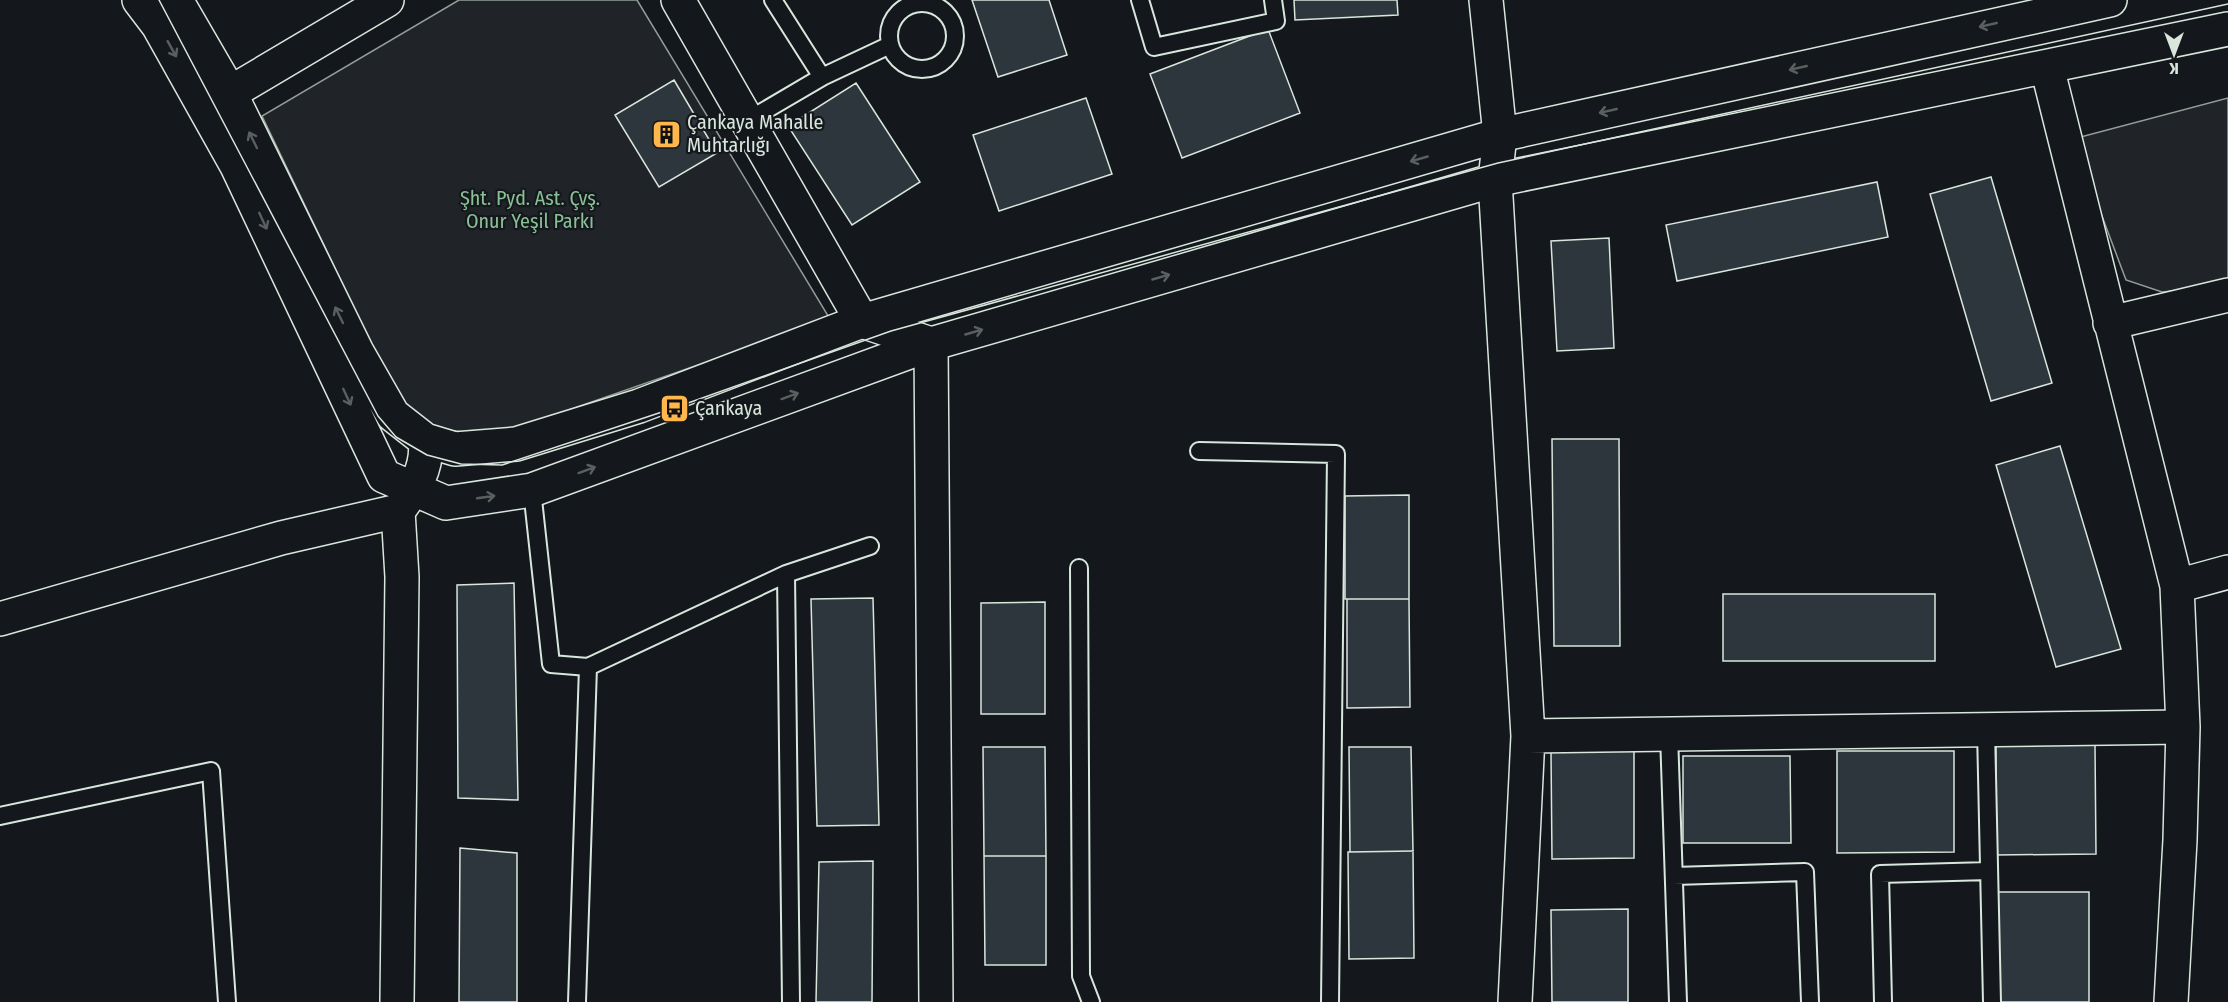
<svg xmlns="http://www.w3.org/2000/svg" width="2228" height="1002" font-family="'Fira Sans Condensed',sans-serif">
<style>
.green{fill:#202428;stroke:#939e99;stroke-width:1.5}
.building{fill:#2c363c;stroke:#d8e6dc;stroke-width:1.5}
.lines{fill:none;stroke-linecap:round;stroke-linejoin:round}
.service-casing{stroke:#d8e6dc;stroke-width:20}
.minor-casing{stroke:#d8e6dc;stroke-width:36}
.secondary-casing{stroke:#d8e6dc;stroke-width:36}
.service{stroke:#14181c;stroke-width:16}
.minor{stroke:#14181c;stroke-width:33}
.secondary{stroke:#14181c;stroke-width:33}
.tram{stroke:#d8e6dc;stroke-width:1.5}
.oneway{stroke:#59605f}
.labels{text-anchor:middle;stroke-width:4.5;stroke-linejoin:round;paint-order:stroke}
.poi-label{font-size:20px;fill:#d8e6dc;stroke:#14181c;text-anchor:start}
.park-label{font-size:20px;fill:#8ac095;stroke:#14181c}
</style>
<rect width="100%" height="100%" fill="#14181c"/>
<!-- green -->
<path class="green" d="M459,0H637L830,319L508,431L469,433L434,428L407,409L381,364L262,116Z
M2228,98V286L2162,292L2126,280L2073,139Z"/>
<!-- building -->
<path class="building" d="M972,0H1049L1067,55L998,77Z
M1294,0H1397L1398,15L1295,20Z
M1268,29L1300,113L1182,158L1150,74Z
M674,80L717,153L659,187L615,115Z
M856,83L920,182L852,225L788,126Z
M1086,98L1112,174L999,211L973,135Z
M1991,177L2052,383L1991,401L1930,194Z
M1877,182L1888,237L1677,281L1666,225Z
M1609,238L1614,348L1557,351L1551,241Z
M1552,439H1619L1620,646H1554Z
M2060,446L2121,649L2056,667L1996,465Z
M1409,495V599H1345V496Z
M514,583L518,800L458,798L457,585Z
M1723,594H1935V661H1723Z
M873,598L879,825L817,826L811,599Z
M1347,599H1409L1410,707L1347,708Z
M1045,602V714H981V603Z
M1996,745H2095L2096,854L1996,855Z
M983,747H1045L1046,856H984Z
M1349,747H1411L1413,851L1350,852Z
M1551,751H1634V858L1552,859Z
M1837,751H1954V852L1837,853Z
M1683,756H1790L1791,843H1683Z
M460,848L517,853V1002H459Z
M1413,851L1414,958L1349,959L1348,852Z
M984,856H1046V965H985Z
M873,861L872,1002H816L819,862Z
M1998,892H2089V1002H1998Z
M1628,909V1002H1552L1551,910Z"/>
<g class="lines">
<defs>
<path id="service" d="M773,0L822,77
M1140,0L1154,47L1276,21L1273,0
M889 36a33 33 0 1 1 66 0a33 33 0 1 1-66 0Z
M747,121L822,77L890,45
M1199,451L1336,454L1330,1002
M532,490L551,664L588,667L786,574L870,546
M1079,568L1081,976L1091,1002
M786,574L791,1002
M1986,730L1992,1002
M1669,734L1678,1002
M0,816L211,771L227,1002
M1674,876L1805,872L1810,1002
M577,1002L588,667
M1883,1002L1880,874L1989,871"/>
<path id="minor" d="M678,0L862,321L931,344L936,1002
M1486,0L1500,135L1495,180L1528,736L1515,1002
M2047,67L2177,586L2183,727L2180,840L2171,1002
M230,93L387,0
M2110,323L2228,295
M2177,586L2228,572
M1528,736L2183,727
M397,1002L402,577L398,511"/>
<path id="secondary" d="M139,0L158,25L237,166L384,476L446,503L532,490L931,344L1495,180L2228,29
M176,0L230,93L357,352L393,415L425,440L455,449L516,444L639,406L862,321L1500,135L2110,0
M0,619L281,538L398,511C414,490 429,467 425,440"/>
</defs>
<!-- service casing -->
<use href="#service" class="service-casing"/>
<!-- minor casing -->
<use href="#minor" class="minor-casing"/>
<!-- secondary casing -->
<use href="#secondary" class="secondary-casing"/>
<!-- service -->
<use href="#service" class="service"/>
<!-- minor -->
<use href="#minor" class="minor"/>
<!-- secondary -->
<use href="#secondary" class="secondary"/>
<!-- tram -->
<path class="tram" d="M159,0L378,416L396,437L427,455L461,464L502,465L674,408L891,331L1498,163L2228,4"/>
</g>
<!-- one-way arrows -->
<defs><path id="oneway-shaft" d="M-6 0H5M1.5-3L5.5 0L1.5 3" fill="none" stroke-width="1.6" stroke-linecap="round" stroke-linejoin="round" transform="scale(1.5)"/></defs>
<g class="oneway">
<use href="#oneway-shaft" transform="translate(1988 25) rotate(167)"/>
<use href="#oneway-shaft" transform="translate(172 49) rotate(61)"/>
<use href="#oneway-shaft" transform="translate(1798 68) rotate(167)"/>
<use href="#oneway-shaft" transform="translate(1608 111) rotate(167)"/>
<use href="#oneway-shaft" transform="translate(253 140) rotate(-116)"/>
<use href="#oneway-shaft" transform="translate(1419 159) rotate(164)"/>
<use href="#oneway-shaft" transform="translate(263 221) rotate(65)"/>
<use href="#oneway-shaft" transform="translate(1161 277) rotate(-16)"/>
<use href="#oneway-shaft" transform="translate(339 315) rotate(-116)"/>
<use href="#oneway-shaft" transform="translate(974 332) rotate(-16)"/>
<use href="#oneway-shaft" transform="translate(790 396) rotate(-20)"/>
<use href="#oneway-shaft" transform="translate(347 397) rotate(65)"/>
<use href="#oneway-shaft" transform="translate(587 470) rotate(-20)"/>
<use href="#oneway-shaft" transform="translate(486 497) rotate(-8)"/>
</g>
<!-- icons -->
<defs>
<symbol id="building-square" viewBox="-11 -11 22 22"><rect x="-9" y="-9" width="18" height="18" rx="4" fill="#ffb74d" stroke="#14181c"/><path d="M-4-6H4V6H1V3H-1V6H-4ZM-2.5-4.3h1.7v1.8h-1.7ZM.8-4.3h1.7v1.8H.8ZM-2.5-1h1.7V.8h-1.7ZM.8-1h1.7V.8H.8Z" fill="#111"/></symbol>
<symbol id="bus-square" viewBox="-11 -11 22 22"><rect x="-9" y="-9" width="18" height="18" rx="4" fill="#ffb74d" stroke="#14181c"/><path d="M-5-6H5V4H4V6H2V4H-2V6H-4V4H-5ZM-3.5-4V0h7V-4ZM-3.5 1.2v1.5H-2V1.2ZM2 1.2v1.5H3.5V1.2Z" fill="#111"/></symbol>
</defs>
<g fill-rule="evenodd">
<use href="#building-square" x="650" y="118" width="33" height="33"/>
<use href="#bus-square" x="658" y="392" width="33" height="33"/>
</g>
<g class="labels">
<!-- poi labels -->
<g class="poi-label">
<text x="687" y="129">Çankaya Mahalle<tspan x="687" dy="23">Muhtarlığı</tspan></text>
<text x="695" y="415">Çankaya</text>
</g>
<!-- park labels -->
<g class="park-label">
<text x="530" y="205">Şht. Pyd. Ast. Çvş.<tspan x="530" dy="23">Onur Yeşil Parkı</tspan></text>
</g>
</g>
<!-- north arrow -->
<g transform="translate(2174 54) rotate(180)" stroke="#14181c" stroke-width="4.5" paint-order="stroke">
<path d="M0-4.5L10 22L0 15L-10 22Z" fill="#d8e6dc"/>
<text y="-9" font-size="16" font-weight="bold" text-anchor="middle" fill="#d8e6dc">K</text>
</g>
</svg>
